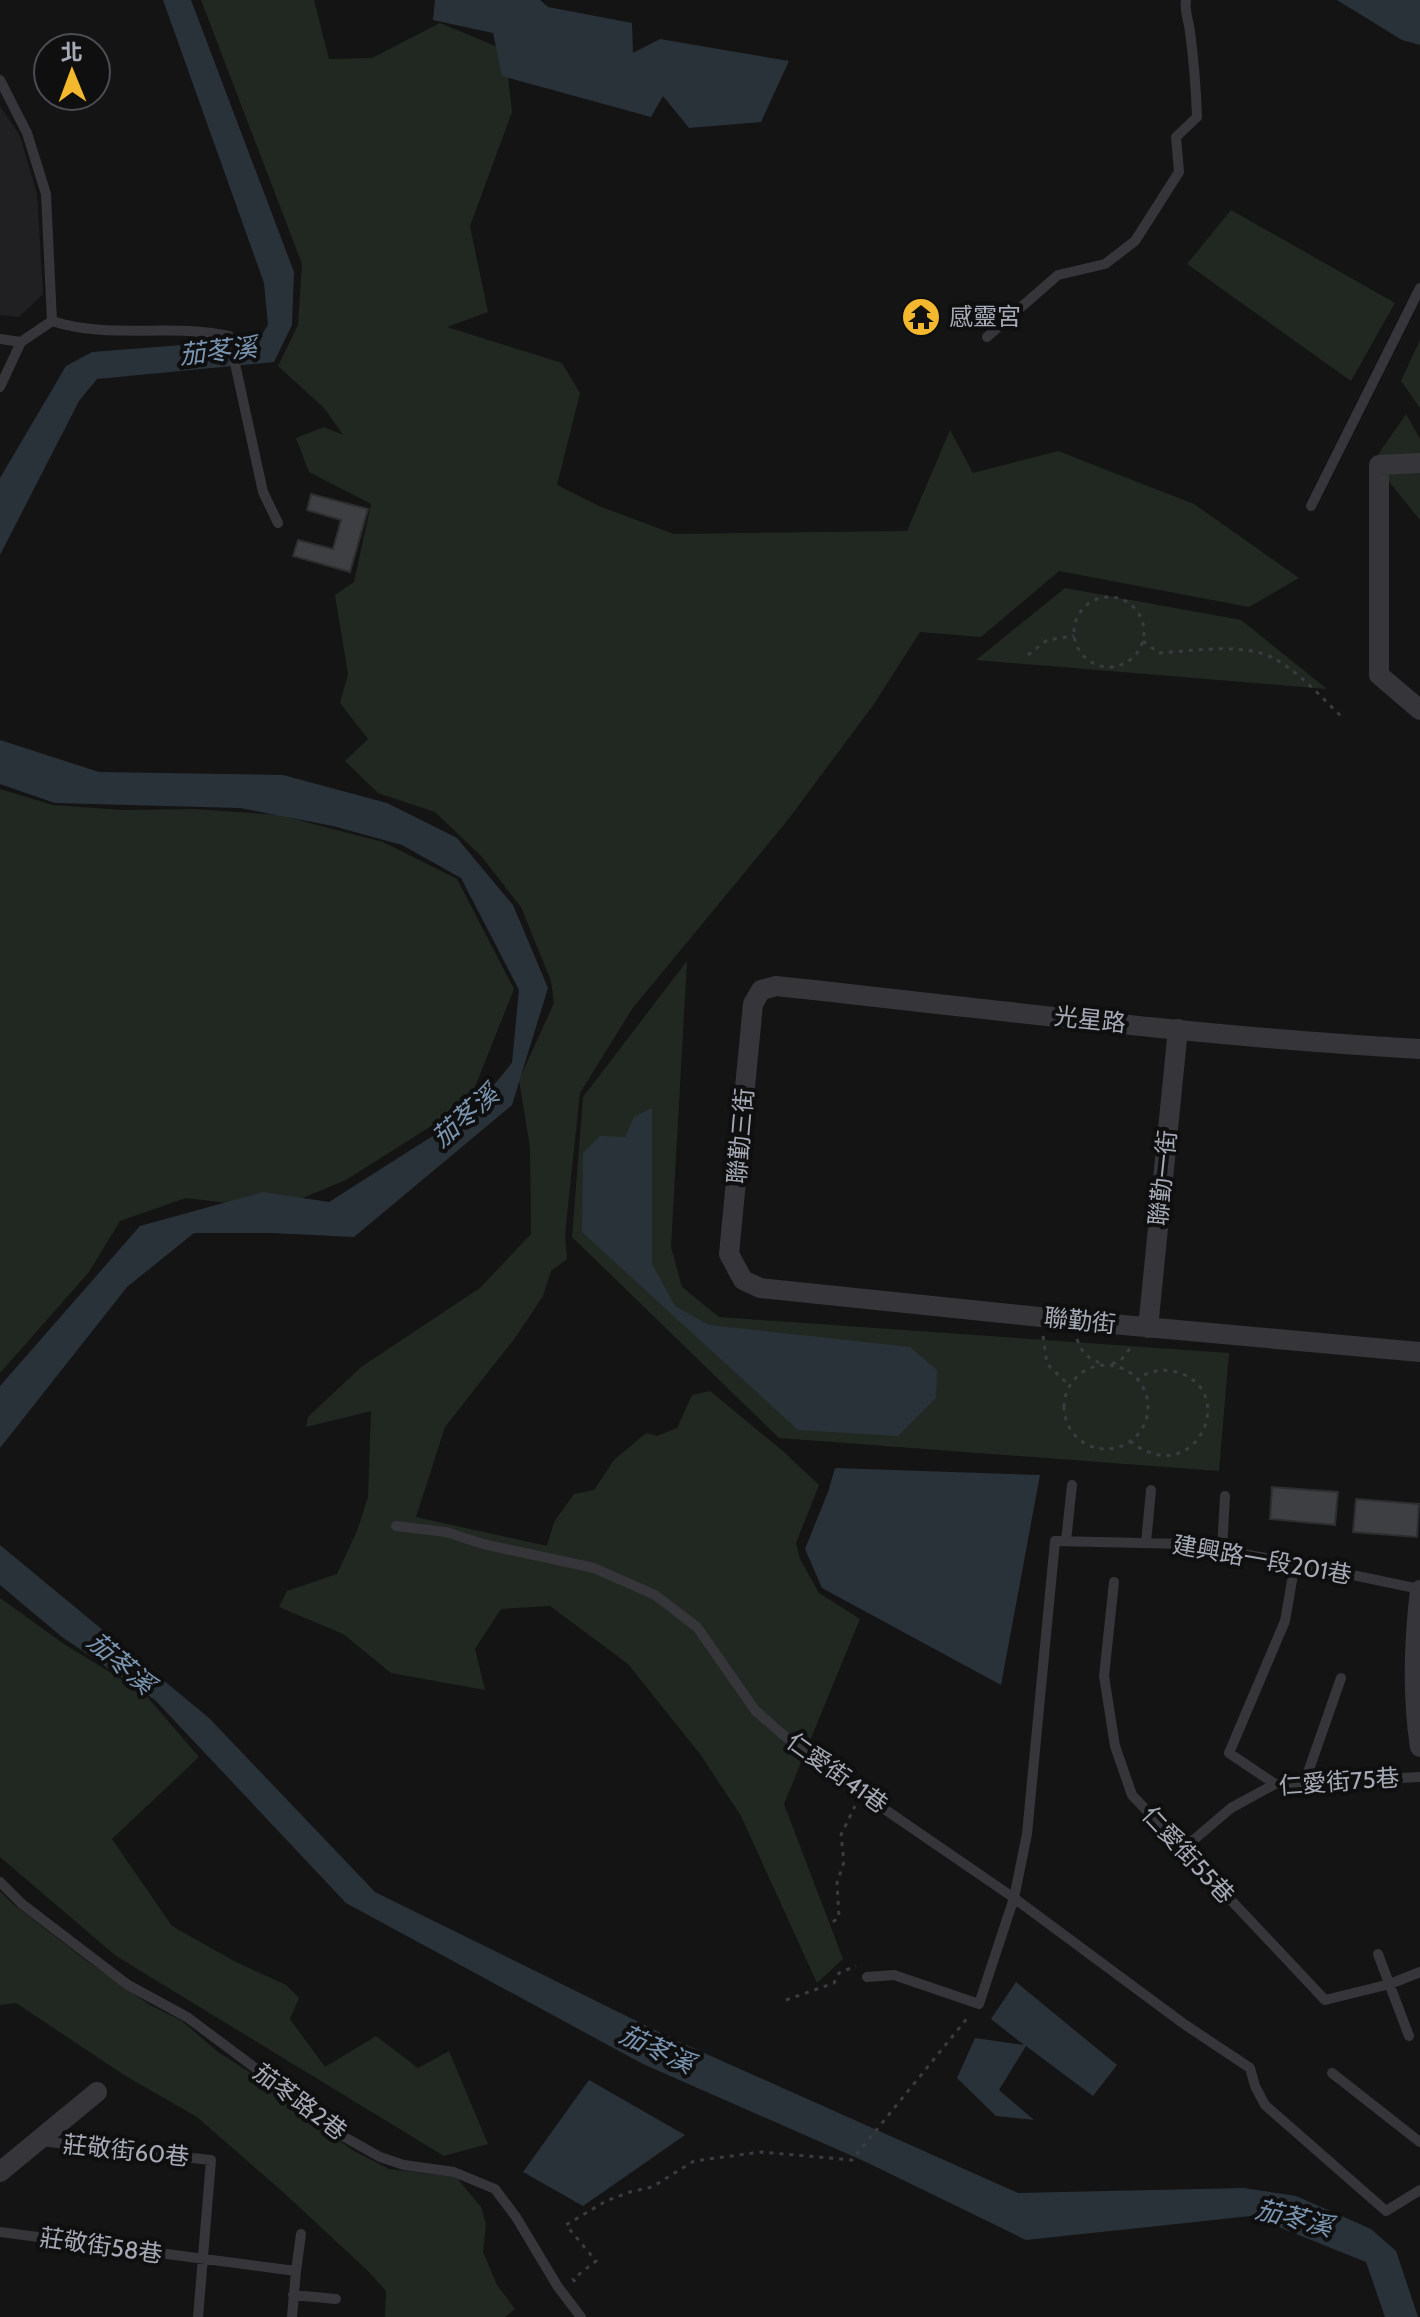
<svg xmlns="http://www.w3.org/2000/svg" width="1420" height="2317" font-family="Cabin,'Noto Sans TC',sans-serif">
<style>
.built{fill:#202022}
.green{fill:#202821}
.water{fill:#2a3239}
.building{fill:#3e3f42;stroke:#2e2e31;stroke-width:2}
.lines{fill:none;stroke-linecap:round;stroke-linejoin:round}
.path{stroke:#3b3c41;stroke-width:3;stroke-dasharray:4 6;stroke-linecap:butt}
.lane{stroke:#35353a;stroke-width:10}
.street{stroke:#35353a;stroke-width:20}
.labels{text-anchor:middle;stroke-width:8;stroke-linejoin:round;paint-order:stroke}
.poi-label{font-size:24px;fill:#a5aab6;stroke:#0f0f10;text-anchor:start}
.street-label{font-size:24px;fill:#a5aab6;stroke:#0f0f10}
.water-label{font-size:26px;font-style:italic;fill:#7b96b2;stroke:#0f0f10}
</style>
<rect width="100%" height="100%" fill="#141415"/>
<!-- built -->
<path class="built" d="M0,106L20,136L37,194L43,294L19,317L0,315Z"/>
<!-- green -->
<path class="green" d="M201,0H314L329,59L372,58L440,23L505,50L512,112L470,226L488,312L447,327L562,363L580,393L557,485L599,506L674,534L907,531L950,430L973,473L1058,451L1194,504L1299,578L1249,607L1059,571L981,637L920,632L874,704L787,821L632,1009L580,1093L565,1234L567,1259L551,1271L543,1296L515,1338L445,1427L416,1517L547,1546L554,1522L574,1494L594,1490L614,1460L646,1433L657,1436L677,1428L692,1395L710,1391L784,1452L819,1485L796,1543L800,1559L819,1593L860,1619L784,1804L843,1959L817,1983L741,1816L700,1754L628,1664L550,1606L501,1609L475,1649L485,1690L391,1673L343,1634L279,1607L287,1591L337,1574L357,1531L368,1497L371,1411L306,1427L308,1417L361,1367L480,1288L531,1234L530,1147L519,1080L554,1003L551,981L521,907L481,856L435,812L378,793L345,761L368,739L340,703L348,674L335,595L354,582L371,504L309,472L296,438L324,427L343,435L325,409L278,366L298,325L302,264Z
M1231,210L1395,303L1351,381L1187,264Z
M1420,340V408L1401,381Z
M1406,414L1420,439V520L1373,462Z
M1065,588L1241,620L1327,689L976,660Z
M0,789L53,805L123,810L195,809L279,815L383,842L457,879L514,989L469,1102L346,1180L276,1209L186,1198L120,1221L89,1272L0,1373Z
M687,961L671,1247L682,1287L719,1317L1229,1353L1219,1471L779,1438L572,1237L583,1097Z
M0,1598L64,1644L144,1693L199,1757L112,1839L172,1926L234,1961L286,1985L299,1998L290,2019L325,2067L376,2036L418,2068L449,2051L488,2144L444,2156L116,1956L0,1857Z
M0,1891L13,1904L87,1961L150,2005L182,2021L218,2052L263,2081L352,2150L389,2169L456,2177L481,2207L486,2224L483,2252L497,2285L515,2309L505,2317H385L386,2291L367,2270L284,2193L197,2117L124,2075L16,2003L0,2005Z"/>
<!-- water -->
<path class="water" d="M163,0H191L294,272L292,325L274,362L97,379L79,401L0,555V478L66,366L92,352L259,339L268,325L264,283Z
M435,0H540L548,7L632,23L633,53L660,39L789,61L761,122L689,128L663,96L651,117L502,76L493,33L433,20Z
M1337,0H1420V45L1402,40Z
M0,740L99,772L283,775L387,803L457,838L513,905L548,988L512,1105L354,1237L273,1233H194L127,1287L0,1448V1386L140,1226L263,1192L329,1202L472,1111L512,1063L519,990L461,878L402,845L333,826L240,808L55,803L0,784Z
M652,1108V1264L675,1306L709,1325L910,1347L937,1370L936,1398L898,1436L798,1430L582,1232L583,1153L600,1136L625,1137L634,1117Z
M835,1468L1040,1475L1001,1685L822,1588L805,1549L828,1492Z
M0,1545L209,1718L375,1892L675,2040L1018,2193L1244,2188L1296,2196L1371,2229L1396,2251L1418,2317H1385L1366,2262L1251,2216L1026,2240L866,2162L643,2064L346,1903L155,1700L62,1637L0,1585Z
M1016,1982L1117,2065L1093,2096L1026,2046L999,2090L1034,2120L996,2116L957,2078L975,2038L1024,2045L991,2019Z
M589,2080L685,2135L583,2206L523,2172Z"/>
<!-- building -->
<path class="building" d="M311,494L368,509L350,572L293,556L298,540L333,549L341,520L307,510Z
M1272,1487L1338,1492L1335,1525L1270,1519Z
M1356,1499L1419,1504L1417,1537L1353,1532Z"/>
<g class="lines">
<!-- path -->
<path class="path" d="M1074 632a35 35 0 1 1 70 0a35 35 0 1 1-70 0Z
M1143,641L1159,653C1193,651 1245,642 1275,659C1300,673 1320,696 1341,716
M1028,655L1047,640L1074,636
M1043,1336L1047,1364L1070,1386
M1077,1339C1082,1353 1088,1360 1104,1364
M1112,1364L1121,1360L1132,1346
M1064 1407a42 42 0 1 1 84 0a42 42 0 1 1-84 0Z
M1130,1441C1193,1492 1240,1394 1180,1373C1165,1368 1150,1370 1138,1379
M833,1922L839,1917L837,1883L844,1862L841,1835L855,1806
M786,2000L834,1983L839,1973L856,1966
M575,2282L573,2279L596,2261L566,2225L606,2201L630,2192L652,2187L694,2161L761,2152L852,2160L969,2016"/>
<!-- lane -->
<path class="lane" d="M0,80L27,133L46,194L52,321
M52,321C110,340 170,323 229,336L263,492L278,523
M987,337L1058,275L1105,264L1135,241L1179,172L1176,137L1197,117C1196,89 1194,61 1190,32C1189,21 1184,11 1186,0
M0,339L21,342L52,321
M0,387L21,342
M1311,506L1420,288
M396,1526L446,1532L483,1544L594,1568L655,1595L697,1627L755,1710L807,1756L1014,1898L1184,2024L1250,2068L1255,2086L1265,2105L1386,2211L1420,2190
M1066,1541L1072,1485
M1146,1543L1151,1490
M1222,1550L1225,1496
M1114,1582L1104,1676L1115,1746L1132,1795L1325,2000L1390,1984L1420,1972
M1305,1781L1341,1678
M1275,1784L1229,1753L1285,1621L1295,1563
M1183,1849L1231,1808L1275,1784L1420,1777
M0,1882L22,1904L128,1985L187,2017L318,2115L341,2135L380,2157L404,2165L454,2172L495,2189L516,2217L558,2287L581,2317
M1378,1954L1409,2036
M867,1977L894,1975L979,2004L1014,1898L1027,1834L1055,1541L1186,1544L1295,1563L1420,1589
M1332,2073L1420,2142
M40,2141L211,2160L198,2317
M0,2232L296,2271L292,2317
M296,2271L301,2234
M293,2295L336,2299"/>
<!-- street -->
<path class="street" d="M1420,463L1379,465V675L1420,710
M1420,1049C1205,1037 990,1009 776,986L761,990L753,1004L729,1254L743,1280L760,1288L1079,1321L1420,1352
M1148,1328L1178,1029
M1420,1590C1414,1641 1412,1696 1420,1747
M0,2172L97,2092"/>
</g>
<!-- icons -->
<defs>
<symbol id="temple-disc" viewBox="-11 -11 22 22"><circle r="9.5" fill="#f3b82d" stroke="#0f0f10"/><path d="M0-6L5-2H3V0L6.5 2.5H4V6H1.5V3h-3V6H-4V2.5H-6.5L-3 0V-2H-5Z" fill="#111"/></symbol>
</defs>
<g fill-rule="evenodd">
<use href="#temple-disc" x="899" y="295" width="44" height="44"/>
</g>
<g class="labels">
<!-- poi labels -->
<g class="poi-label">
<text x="949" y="325">感靈宮</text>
</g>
<!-- street labels -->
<g class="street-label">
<text transform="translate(1090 1020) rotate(6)" y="8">光星路</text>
<text transform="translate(741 1136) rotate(-85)" y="8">聯勤三街</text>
<text transform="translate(1163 1178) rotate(-84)" y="8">聯勤一街</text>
<text transform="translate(1080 1321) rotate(6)" y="8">聯勤街</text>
<text transform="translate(1262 1560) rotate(10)" y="8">建興路一段201巷</text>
<text transform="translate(837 1773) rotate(36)" y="8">仁愛街41巷</text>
<text transform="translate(1339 1782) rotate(-4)" y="8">仁愛街75巷</text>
<text transform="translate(1188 1855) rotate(47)" y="8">仁愛街55巷</text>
<text transform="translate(300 2102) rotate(37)" y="8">茄苳路2巷</text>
<text transform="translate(126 2151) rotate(6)" y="8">莊敬街60巷</text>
<text transform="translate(101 2246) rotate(8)" y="8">莊敬街58巷</text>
</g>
<!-- water labels -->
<g class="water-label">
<text transform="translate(218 351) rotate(-6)" y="9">茄苳溪</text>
<text transform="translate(465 1116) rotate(-41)" y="9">茄苳溪</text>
<text transform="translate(121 1663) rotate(41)" y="9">茄苳溪</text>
<text transform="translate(657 2049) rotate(25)" y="9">茄苳溪</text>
<text transform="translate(1294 2218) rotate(14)" y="9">茄苳溪</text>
</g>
</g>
<!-- north arrow -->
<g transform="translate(72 72) rotate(359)"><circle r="38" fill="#0f0f10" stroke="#4b4d52" stroke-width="2"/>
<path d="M0-6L14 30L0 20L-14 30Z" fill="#f3b82d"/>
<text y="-12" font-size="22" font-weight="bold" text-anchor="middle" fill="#a5aab6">北</text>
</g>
</svg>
